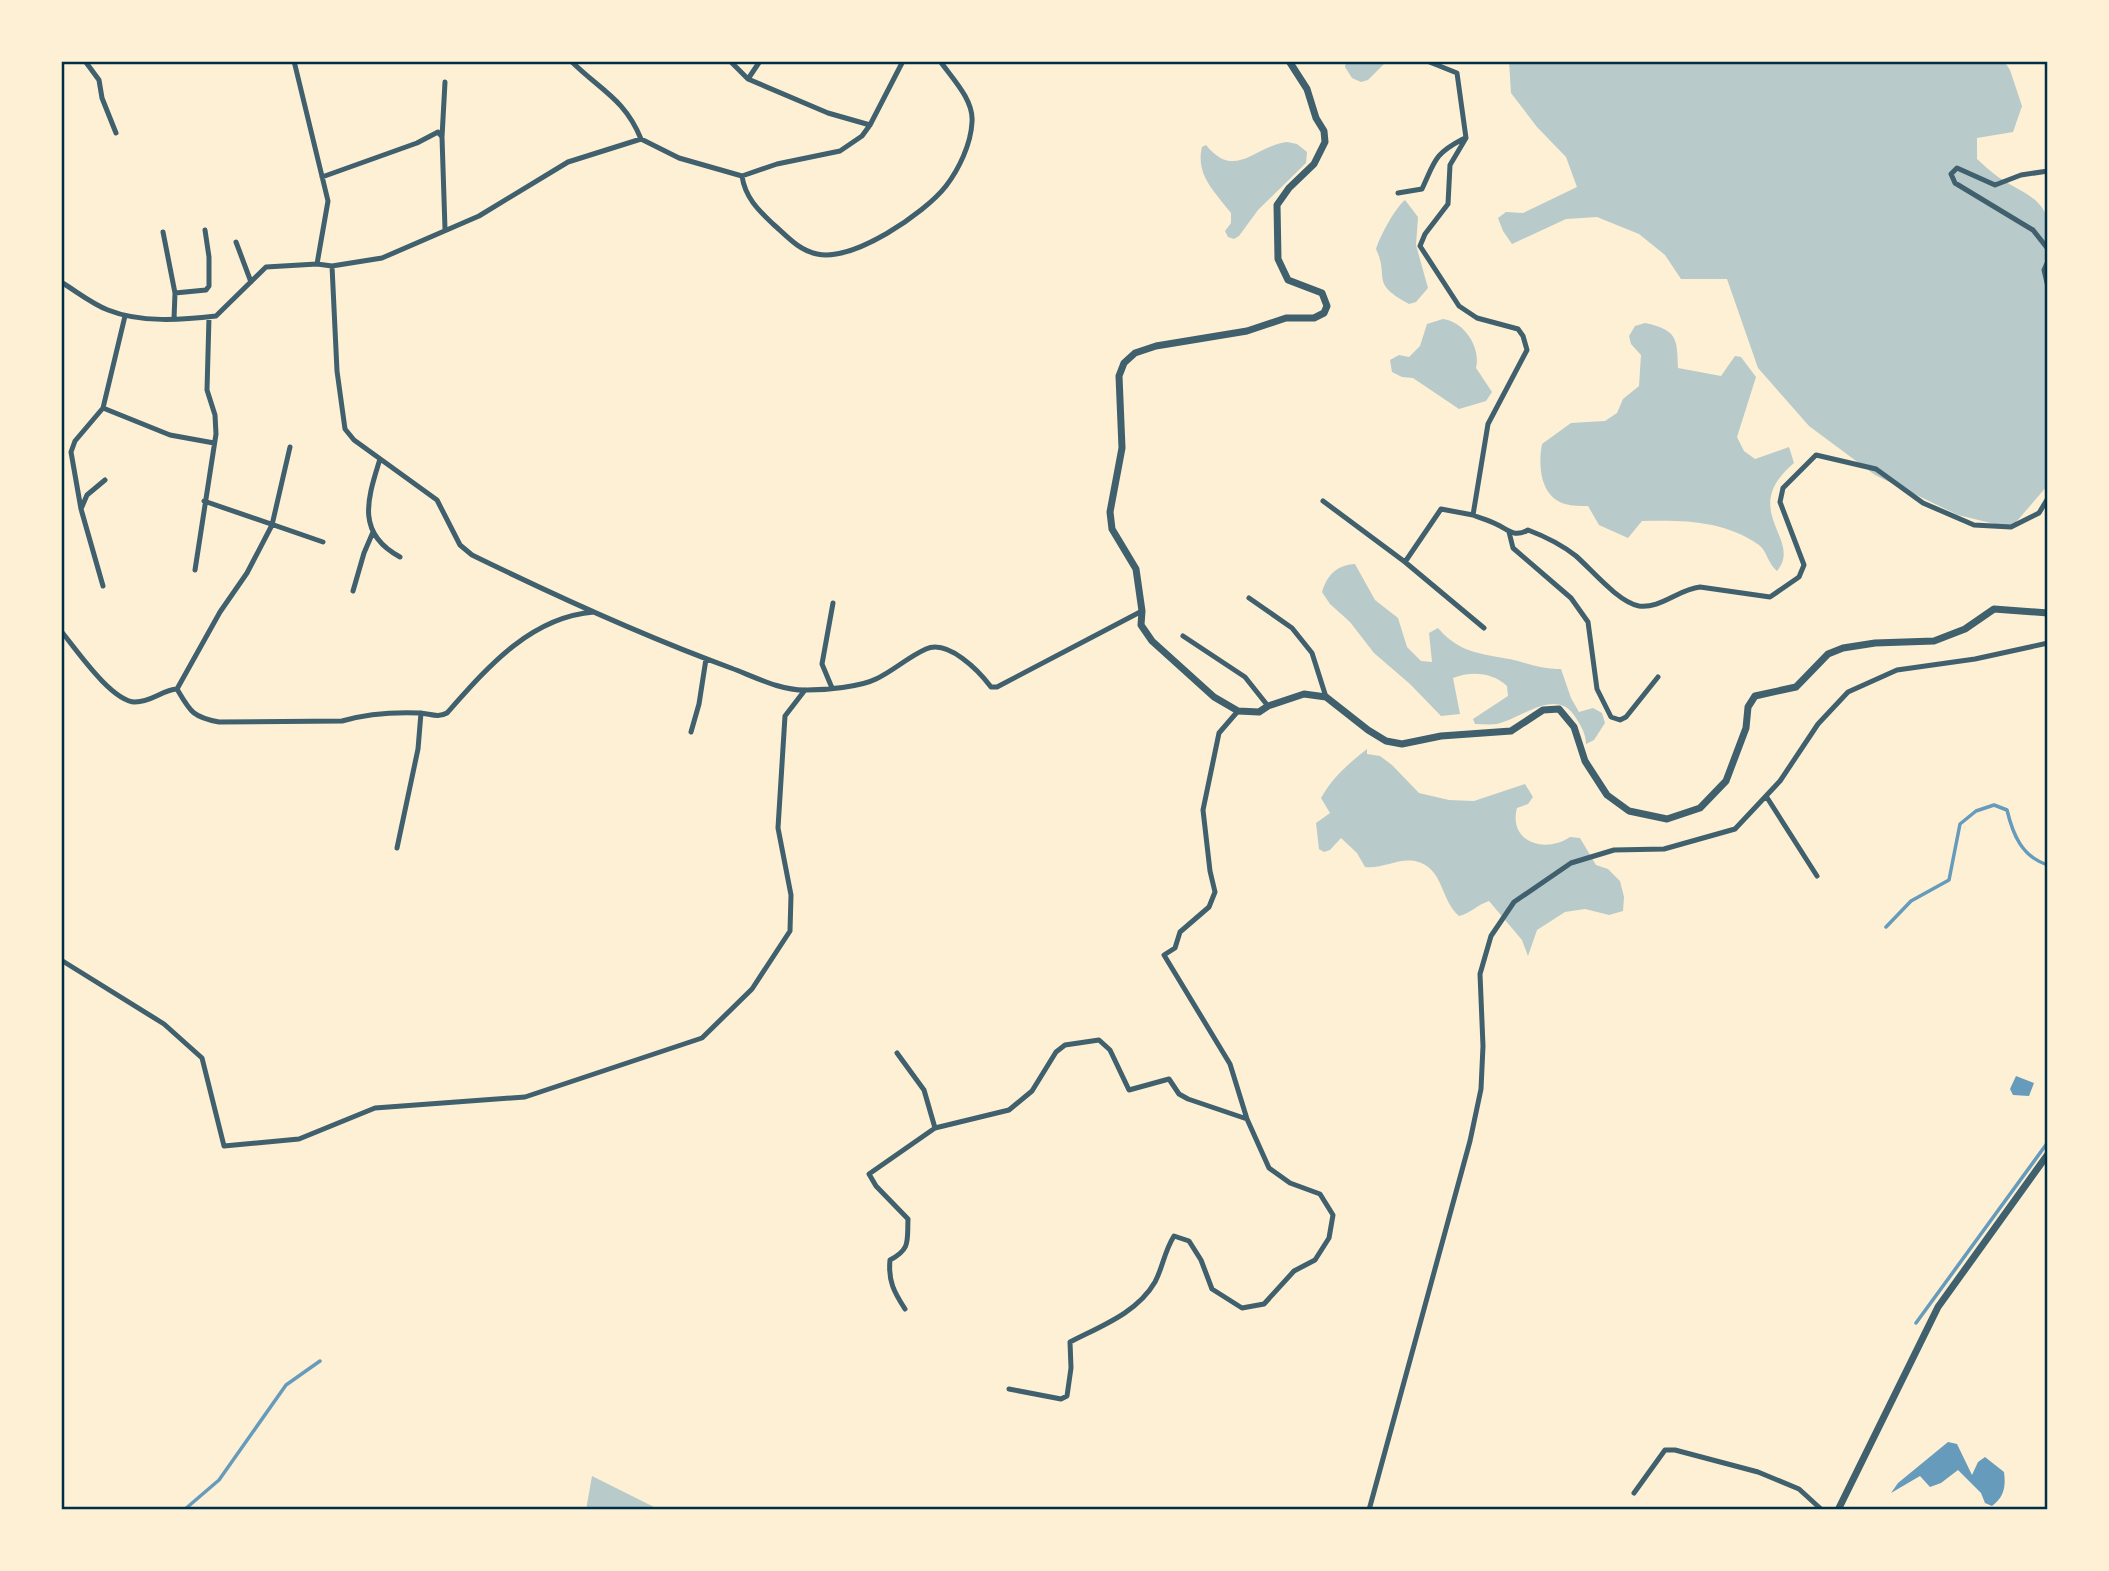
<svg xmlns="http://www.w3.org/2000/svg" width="2109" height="1571" font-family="'Open Sans',sans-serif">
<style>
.green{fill:#b9caca}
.water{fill:#669bbc}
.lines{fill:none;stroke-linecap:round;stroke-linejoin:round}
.stream{stroke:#669bbc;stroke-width:3.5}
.minor{stroke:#3f606c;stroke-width:5}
.tertiary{stroke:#3f606c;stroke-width:7}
.neatline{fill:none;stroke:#003049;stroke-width:2.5}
</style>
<rect width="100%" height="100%" fill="#fdf0d5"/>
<!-- green -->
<path class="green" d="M1346,61H1387L1368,80L1361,82L1352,78L1345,67Z
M1509,61H2004L2010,70L2022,106L2013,132L1977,138V159C1985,166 1994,175 2003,180C2021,192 2041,197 2048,220V485L2011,528L1958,515L1875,475L1809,426L1758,368L1727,279H1681L1665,255L1639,234L1597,217L1566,219L1512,244L1503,231L1498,218L1506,212L1523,213L1577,187L1566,157L1537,127L1511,93Z
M1287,142L1297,144L1307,152L1306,163L1258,210L1239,236L1234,239L1228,237L1225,231L1231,223V213C1216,193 1195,175 1202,147L1206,145C1235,181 1254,146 1287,142Z
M1405,200L1418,217L1416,245L1428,288L1416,302L1409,304C1369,282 1390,279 1376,249C1380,236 1395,208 1405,200Z
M1443,319C1465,322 1481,348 1476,368L1492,392L1486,401L1459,409L1413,378L1402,377L1392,372L1390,360L1399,355L1409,357L1420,346L1427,324Z
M1645,323C1678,330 1677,339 1678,368L1721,376L1735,356L1741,357L1756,377L1737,437L1744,451L1755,459L1789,447L1794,463C1737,511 1804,539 1777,571C1768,564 1767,551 1759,545C1724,520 1682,520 1642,521L1628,538L1599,525L1588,506C1581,506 1572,506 1565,504C1540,497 1538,465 1542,444L1571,423L1605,421L1617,413L1623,399L1639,386L1641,355L1631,344L1629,336L1635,326Z
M1355,564L1375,600L1398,618L1407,647L1421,661L1432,662L1429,633L1438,628C1462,656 1485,653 1518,661C1532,665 1545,669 1561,669L1571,698L1579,712L1593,708L1602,713L1605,723L1594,740L1586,744C1586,734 1581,726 1576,718C1557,686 1523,718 1497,724C1490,725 1482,724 1475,724L1473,719L1508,696L1507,686C1492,672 1471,671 1453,678L1460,714L1441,716L1410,684L1374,653L1350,622L1330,604L1322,592C1327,575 1337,565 1355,564Z
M1367,749V754L1380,756L1392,765L1419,793L1449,800L1474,801L1525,784L1533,797L1528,804L1517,808C1508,842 1545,854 1570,837L1580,838L1596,865L1608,869L1620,881L1624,897L1623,911L1609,915L1585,909L1565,912L1537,930L1528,956L1522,940L1489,901C1477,905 1471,913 1459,916C1440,900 1444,867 1415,861C1397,858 1383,869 1365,867L1357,853L1341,838L1330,850L1324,852L1319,849L1316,823L1330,813L1321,798C1333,777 1348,764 1367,749Z
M592,1476L660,1510H586Z"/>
<!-- water -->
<path class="water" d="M2016,1076L2034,1083L2029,1096L2013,1095L2010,1089Z
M1948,1442L1957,1444L1972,1475L1978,1462L1985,1457L2004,1472C2006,1487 2004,1497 1992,1506L1985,1503L1981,1493L1958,1470L1941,1483L1930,1487L1920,1476L1891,1493L1898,1483Z"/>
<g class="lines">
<!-- stream -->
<path class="stream" d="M1886,927L1911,901L1949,880L1960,824L1976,811L1994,805L2007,810C2013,835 2022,857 2048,865
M1916,1323L2048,1142
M184,1510L219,1480L286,1385L320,1361"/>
<!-- minor -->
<path class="minor" d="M85,61L99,80L102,98L116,133
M294,61L328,201L317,264
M571,61C600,90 625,99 641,139
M730,61L748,79L828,113L870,125
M1427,61L1457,73L1466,138L1450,165L1448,204L1425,234L1420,246L1459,306L1477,318L1518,329L1523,336L1527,350L1488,424L1473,515C1480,518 1488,520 1496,524C1509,530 1514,538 1528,530C1544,536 1562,545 1576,556C1592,570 1618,602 1639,606C1660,609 1679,589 1700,587L1770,597L1799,577L1804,565L1780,502L1783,488L1816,455L1876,469L1923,503L1974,525L2011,527L2039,513L2048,498
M748,79L760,61
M442,137L445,82
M2048,171L2021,175L1995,185L1957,168L1951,174L1955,183L2033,230L2048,249
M742,176C745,197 758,210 773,224C787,236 798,250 817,254C853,262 924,214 946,186C959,169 971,144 972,122C974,100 952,78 940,61
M322,177L417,143L438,132L442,137L445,229
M1398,193L1422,189C1435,161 1434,154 1463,139
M163,232L175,293L174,319
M236,242L251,282
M2048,261L2044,270L2048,287
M332,266L337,371L345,429L354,440L437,500L460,545L472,555C556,596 643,636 731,668C755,677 781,691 807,690C826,690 860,687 876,679C893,671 908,657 926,649C948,639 979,671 991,687H997L1142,611
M61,282C76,291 92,304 108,310C140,323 182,320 216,316L266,267L317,264L332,266L382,258L479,216L568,162L641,139L679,158L742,176L777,164L840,151L862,136L870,125L903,61
M175,293L206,290L209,286V257L205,230
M103,408L170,435L214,443
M380,459C368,498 355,533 400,557
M204,501L323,542
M1323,501L1405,562L1484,628
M81,509L87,495L105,480
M1509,532L1513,548L1571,598L1588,622L1597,689L1611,717L1620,720L1626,717L1658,677
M1405,562L1441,509L1473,515
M195,570L216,434L215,415L207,390L209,317
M103,586L81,509L71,452L75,441L103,408L125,316
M353,591L364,553L373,532
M1249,598L1292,628L1312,653L1326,697
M61,631C76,649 111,701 135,702C152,702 162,690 177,689C190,711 192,717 219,722L342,721C366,714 395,712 420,713C431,714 438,718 447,713C487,668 530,617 594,612
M1183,636L1245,677L1268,706
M832,688L822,664L833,603
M177,689L220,612L247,573L272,525L290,447
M691,732L699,704L706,659
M1766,796L1817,876
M397,848L418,749L421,713
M61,960L164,1024L202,1058L224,1146L299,1139L375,1108L525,1097L702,1038L752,989L790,931L791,895L778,828L785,716L805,690
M897,1053L924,1090L935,1128L1009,1110L1032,1091L1056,1052L1065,1045L1099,1040L1110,1050L1129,1090L1169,1079L1179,1094L1188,1099L1247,1119
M905,1309C894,1292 888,1281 890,1260C911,1249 907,1241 908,1219L876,1186L869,1174L935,1128
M1009,1389L1061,1399L1067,1396L1071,1368L1070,1342C1101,1326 1137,1313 1155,1282C1163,1267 1164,1252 1174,1236L1189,1241L1201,1260L1212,1289L1242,1308L1264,1304L1294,1271L1315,1260L1329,1238L1333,1215L1320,1194L1290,1183L1269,1168L1247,1119L1230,1064L1164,955L1175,948L1180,932L1209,907L1215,892L1210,871L1203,810L1219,733L1238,711
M1634,1493L1665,1450H1675L1758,1472L1799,1489L1822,1510
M1369,1510L1470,1141L1481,1089L1483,1046L1480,974L1491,936L1514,902L1571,863L1614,850L1664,849L1735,829L1780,781L1818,724L1848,692L1897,670L1975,659L2048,643"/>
<!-- tertiary -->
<path class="tertiary" d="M1289,61L1307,89L1316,118L1324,131L1325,142L1314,164L1289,188L1277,205L1278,259L1288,280L1322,293L1327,306L1324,313L1314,318H1286L1247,331L1156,346L1135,353L1124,363L1119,376L1122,448L1110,512L1112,529L1136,569L1142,611L1141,625L1152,641L1214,697L1238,711L1259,712L1268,706L1304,694L1326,697L1368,730L1386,741L1402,744L1441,736L1511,731L1543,710L1559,709L1574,727L1585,761L1607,795L1629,811L1667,819L1700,808L1726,781L1746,728L1748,707L1755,696L1796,687L1828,654L1843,648L1875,643L1934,641L1965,629L1994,609L2048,613
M1838,1510L1938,1307L2048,1154"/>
</g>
<!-- border -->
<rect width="2109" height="1571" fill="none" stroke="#fdf0d5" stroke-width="126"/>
<rect x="63" y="63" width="1983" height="1445" class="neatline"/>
</svg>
